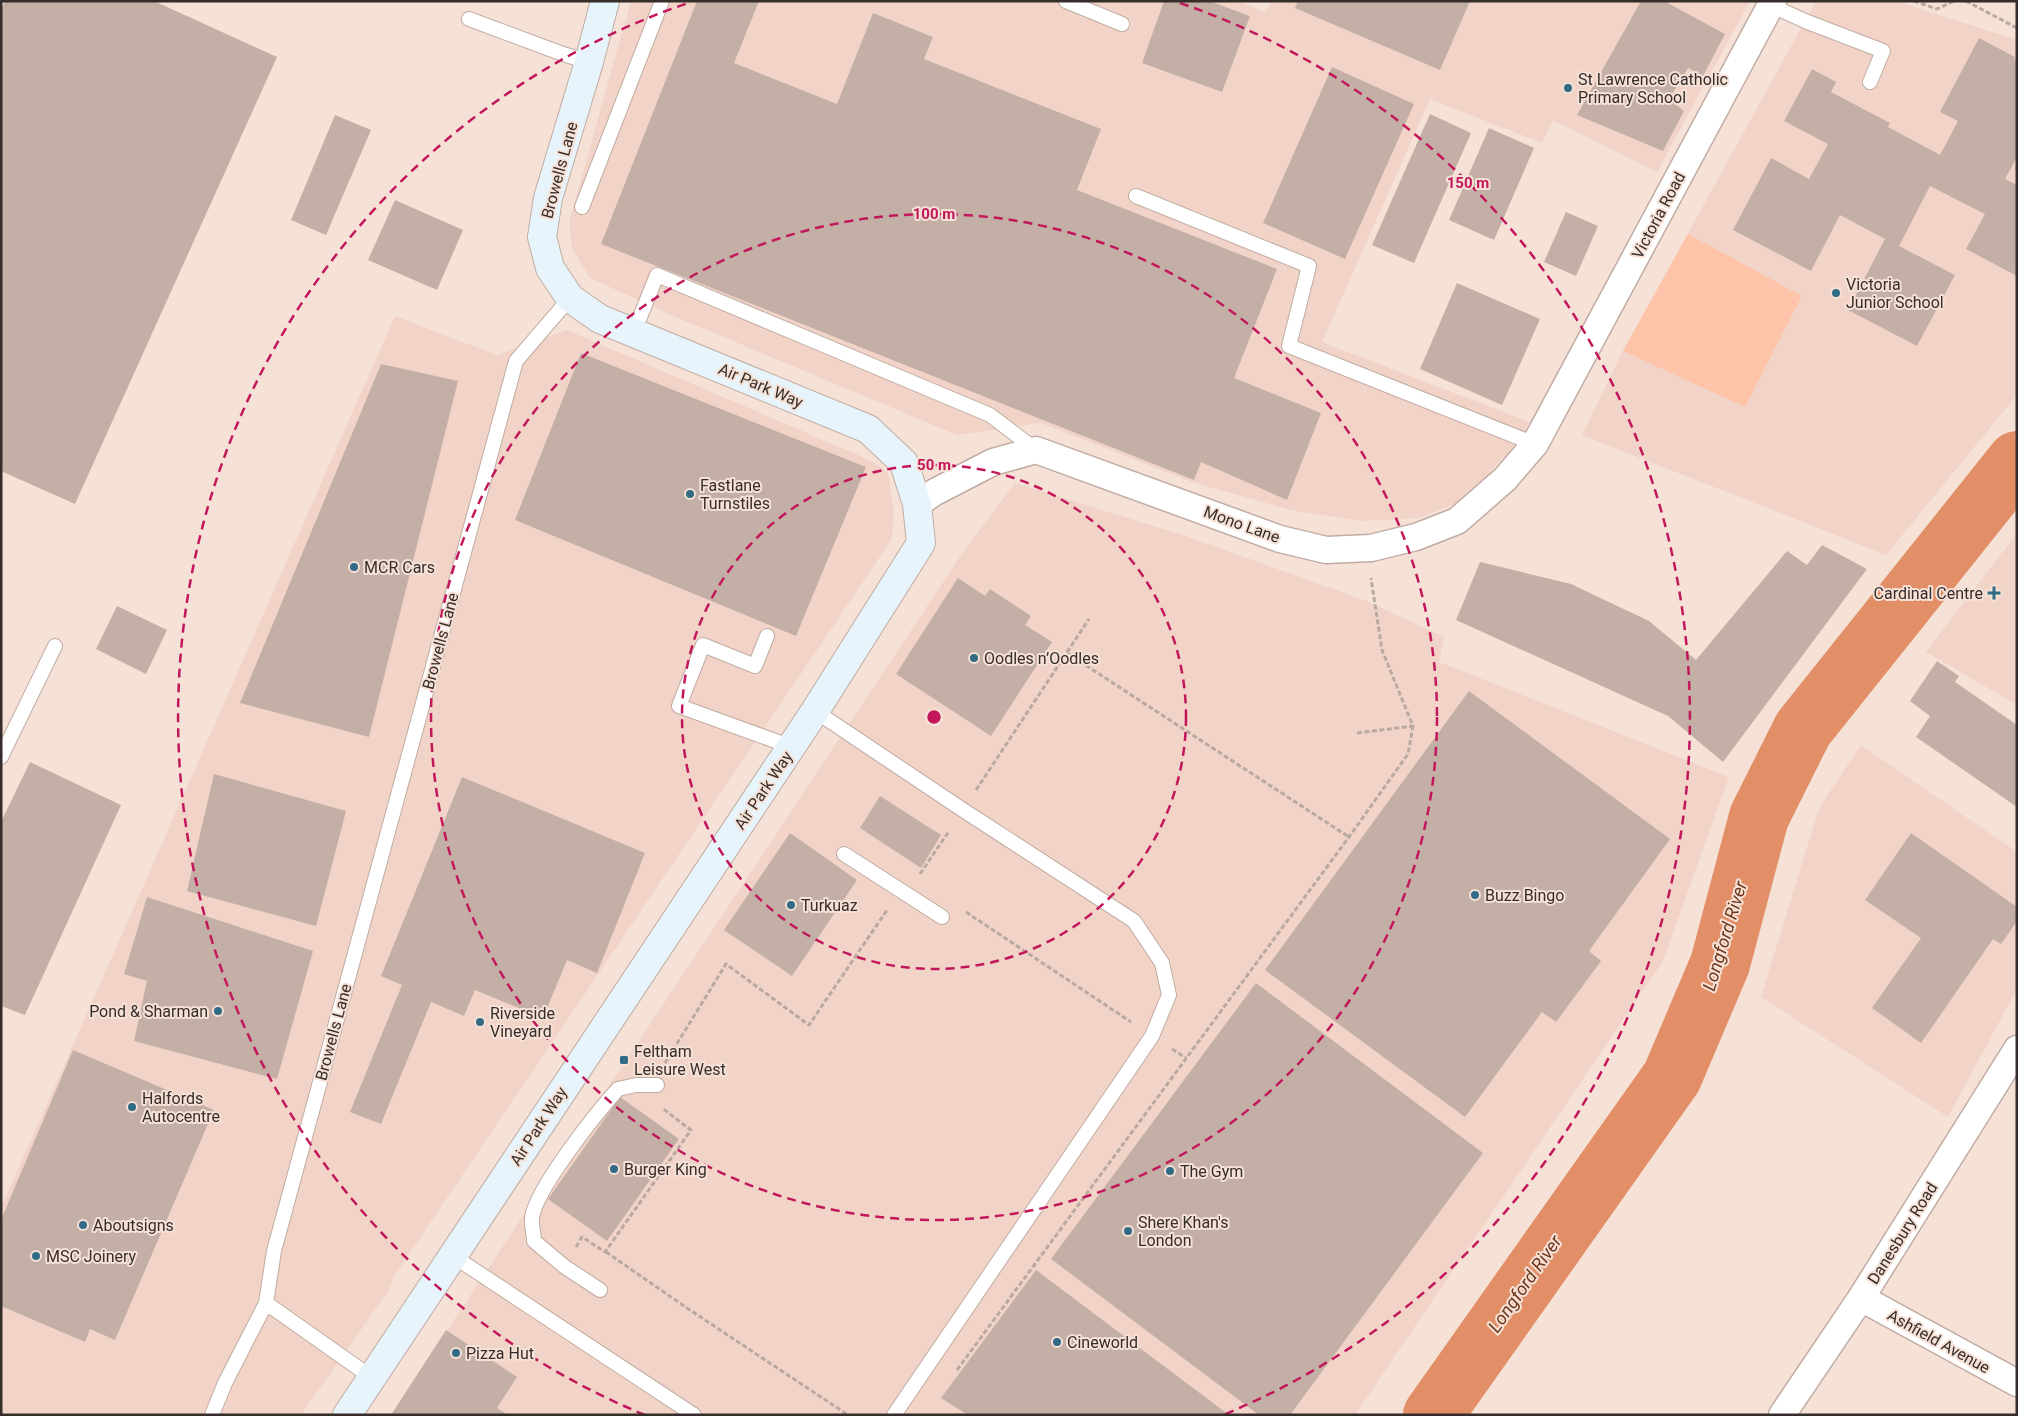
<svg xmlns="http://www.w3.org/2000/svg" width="2018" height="1416" font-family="Roboto,sans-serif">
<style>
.built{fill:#f1d4c7}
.green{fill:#fec4a9}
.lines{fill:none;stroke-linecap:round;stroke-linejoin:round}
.river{stroke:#e28f67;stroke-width:60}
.building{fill:#c3afa5}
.lane-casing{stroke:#c0aca2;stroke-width:16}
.street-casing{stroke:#c0aca2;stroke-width:29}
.secondary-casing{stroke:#c0aca2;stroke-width:30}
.path{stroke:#baa9a1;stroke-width:3;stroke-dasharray:5 2.5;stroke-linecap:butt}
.lane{stroke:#fff;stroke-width:14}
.street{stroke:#fff;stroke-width:26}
.secondary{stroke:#e7f4fb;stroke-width:28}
.ring{fill:none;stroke:#c2185b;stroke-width:2.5;stroke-dasharray:9 6}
.poi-dot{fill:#326b85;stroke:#f6e1d7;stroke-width:2}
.labels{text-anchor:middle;stroke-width:4;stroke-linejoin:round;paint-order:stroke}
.poi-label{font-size:16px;fill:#352d29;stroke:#f6e1d7;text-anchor:start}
.street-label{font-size:16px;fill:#352d29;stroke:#f6e1d7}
.water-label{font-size:18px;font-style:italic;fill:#6e371b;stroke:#f6e1d7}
.centre{fill:#c2185b;stroke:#f6e1d7;stroke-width:2.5}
.ring-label{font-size:15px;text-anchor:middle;font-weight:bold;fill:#c2185b;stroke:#f6e1d7;stroke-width:4;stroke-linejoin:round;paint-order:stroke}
</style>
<rect width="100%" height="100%" fill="#f6e1d7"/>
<!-- built -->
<path class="built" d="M631,1H1238L1266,12L1271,1H1750L1657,172L1553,120L1542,143L1430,99L1322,342L1529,422L1521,438L1488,474L1454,504L1419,518L1360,521L1290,510L1192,482L1041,423L957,435L671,315L590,278L572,248L569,222Z
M1816,1H1896L2017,40V395L1886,555L1582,435L1623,351Z
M395,316L497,355L567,330L872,461L888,473L894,511L892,539L393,1278L389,1290L301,1415H1V1208Z
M1015,483L1183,535L1367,601L1444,637L1439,662L1729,777L1663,961L1355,1415H391L959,558Z
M2017,533V705L1926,652Z
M1861,745L2017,852V989L1948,1117L1761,997L1819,808Z"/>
<!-- green -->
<path class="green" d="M1688,234L1802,296L1745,407L1623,351Z"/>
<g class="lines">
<!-- river -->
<path class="river" d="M1433,1415L1672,1077L1720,964L1759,817L1803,729L2017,461"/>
</g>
<!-- building -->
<path class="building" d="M5,1H154L277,57L75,504L1,471V10Z
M697,1H759L734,63L837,104L873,13L933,37L924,59L1101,129L1077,190L1277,269L1234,378L1321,413L1287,500L1201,462L1194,480L601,244Z
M1164,1H1209L1250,16L1222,92L1142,63Z
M1298,1H1470L1440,70L1295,8Z
M1641,1H1664L1725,34L1703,76L1688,68L1669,99L1684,111L1663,151L1577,115Z
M1979,38L2015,57L2014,59L2017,61V157L2005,179L2017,185V276L1966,249L1985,214L1930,186L1899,246L1955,275L1917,346L1848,310L1885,239L1840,215L1811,271L1733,230L1771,158L1809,179L1828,144L1784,121L1812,69L1836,82L1831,92L1890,123L1888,127L1940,155L1958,121L1940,112Z
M1332,67L1414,104L1345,259L1263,223Z
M1430,114L1471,133L1414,263L1372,245Z
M335,115L371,130L326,235L291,220Z
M1489,128L1534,148L1494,240L1449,220Z
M395,200L463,230L437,290L368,260Z
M1566,212L1598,226L1576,276L1544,262Z
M1457,283L1540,319L1502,405L1420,369Z
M581,353L866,467L796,636L515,520Z
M381,364L458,381L369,737L240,703Z
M1822,545L1867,569L1723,762L1668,716L1456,620L1480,562L1571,584L1649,621L1696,660L1787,551L1807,565Z
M958,578L985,596L990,589L1031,616L1025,625L1052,642L991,736L896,674Z
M117,606L167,630L146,674L96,649Z
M1937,661L1959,676L1955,682L2017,725V807L1916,737L1930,716L1910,701Z
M1469,691L1670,839L1589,951L1601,961L1556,1022L1542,1012L1465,1117L1265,970Z
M30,762L121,805L25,1015L1,1006V822Z
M214,774L346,811L316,926L187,891Z
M462,777L645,853L597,973L567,960L543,1018L475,990L464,1016L431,1002L381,1124L350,1112L402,985L381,976Z
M880,796L941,835L921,868L860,828Z
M790,833L857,880L792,976L724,930Z
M1911,833L2017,907V921L2001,944L1993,939L1921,1043L1872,1008L1921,938L1865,900Z
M147,897L313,951L277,1079L134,1041L147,981L124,974Z
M1256,983L1483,1153L1290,1415H1259L1051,1259Z
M73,1050L214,1110L115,1340L90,1329L85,1342L1,1306V1220Z
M620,1097L679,1139L607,1241L548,1199Z
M1036,1270L1229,1415H968L941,1398Z
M446,1330L517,1377L497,1408L508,1415H391Z"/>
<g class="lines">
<defs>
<path id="lane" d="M1066,1L1122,24
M1770,5L1805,21L1883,51L1870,82
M469,19L563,54L589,62
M1136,196L1309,266L1289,346L1535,444
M582,207L662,1
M634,332L657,275L990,415L1036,450
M767,636L755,666L703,645L679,706L792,747
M815,711L963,810L1134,921L1162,963L1169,995L1152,1036L894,1415
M1,757L55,646
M844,854L942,917
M453,1256L694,1415
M600,1290L565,1267L534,1241C534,1234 531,1225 532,1218C535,1190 597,1112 618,1089L636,1085H657
M266,1303L371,1377
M212,1415L225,1383L266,1303L274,1251L516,361L570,298"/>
<path id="street" d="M917,504L935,492L993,462L1036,450L1280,539L1326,550L1371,548L1416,537L1457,521L1505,479L1535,444L1773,1
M1861,1298L2017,1383
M1782,1415L1861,1298L2017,1049"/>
<path id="secondary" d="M347,1415L815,711L921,543L917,504L904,463L868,429L600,319L570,298L550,268L542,237L548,198L589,62L605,1"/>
</defs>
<!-- lane casing -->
<use href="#lane" class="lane-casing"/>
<!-- street casing -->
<use href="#street" class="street-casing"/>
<!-- secondary casing -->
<use href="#secondary" class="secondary-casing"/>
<!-- path -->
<path class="path" d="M1914,1L1937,9L1954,1
M1966,1L2017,28
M1067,653L1349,837
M1357,733L1413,726
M976,790L1089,619
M920,874L949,831
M966,912L1131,1022
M1172,1049L1186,1058
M665,1063L726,964L809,1025L887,910
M576,1247L582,1237L605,1252L691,1130L662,1108
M606,1252L687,1308L848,1415
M957,1370L1349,837L1408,754L1413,726L1382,650L1371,578"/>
<!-- lane -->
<use href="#lane" class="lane"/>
<!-- street -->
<use href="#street" class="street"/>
<!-- secondary -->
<use href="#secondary" class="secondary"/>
</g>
<!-- distance rings -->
<g class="ring">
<circle cx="934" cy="717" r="252"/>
<circle cx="934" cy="717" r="503"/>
<path d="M645 1415A755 755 0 0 1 688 3M1180 3A755 755 0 0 1 1223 1415"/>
</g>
<!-- markers -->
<g class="poi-dot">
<circle cx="1568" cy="88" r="5"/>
<circle cx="1836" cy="293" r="5"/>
<circle cx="690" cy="494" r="5"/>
<circle cx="354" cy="567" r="5"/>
<path d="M1991.5 585.5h5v5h5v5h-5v5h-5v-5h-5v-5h5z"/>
<circle cx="974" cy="658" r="5"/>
<circle cx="1475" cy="895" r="5"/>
<circle cx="791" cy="905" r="5"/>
<circle cx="218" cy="1011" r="5"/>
<circle cx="480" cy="1022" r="5"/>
<rect x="619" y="1055" width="10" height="10" rx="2.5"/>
<circle cx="132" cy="1107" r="5"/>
<circle cx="614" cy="1169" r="5"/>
<circle cx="1170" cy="1171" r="5"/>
<circle cx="83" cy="1225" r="5"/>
<circle cx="1128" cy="1231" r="5"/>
<circle cx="36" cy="1256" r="5"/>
<circle cx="1057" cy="1342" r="5"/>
<circle cx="456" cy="1353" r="5"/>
</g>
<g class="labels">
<!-- poi labels -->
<g class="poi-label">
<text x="1578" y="85">St Lawrence Catholic<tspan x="1578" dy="18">Primary School</tspan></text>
<text x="1846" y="290">Victoria<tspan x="1846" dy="18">Junior School</tspan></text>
<text x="700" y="491">Fastlane<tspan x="700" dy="18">Turnstiles</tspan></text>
<text x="364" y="573">MCR Cars</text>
<text x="1983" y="599" text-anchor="end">Cardinal Centre</text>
<text x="984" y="664">Oodles n’Oodles</text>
<text x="1485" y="901">Buzz Bingo</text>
<text x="801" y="911">Turkuaz</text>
<text x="208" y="1017" text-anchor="end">Pond &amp; Sharman</text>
<text x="490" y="1019">Riverside<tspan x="490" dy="18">Vineyard</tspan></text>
<text x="634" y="1057">Feltham<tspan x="634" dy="18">Leisure West</tspan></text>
<text x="142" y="1104">Halfords<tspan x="142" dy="18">Autocentre</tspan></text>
<text x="624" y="1175">Burger King</text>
<text x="1180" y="1177">The Gym</text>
<text x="1138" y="1228">Shere Khan's<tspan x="1138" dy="18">London</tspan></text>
<text x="93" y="1231">Aboutsigns</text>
<text x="46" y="1262">MSC Joinery</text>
<text x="1067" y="1348">Cineworld</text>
<text x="466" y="1359">Pizza Hut</text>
</g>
<!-- street labels -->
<g class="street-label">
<text transform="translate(559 170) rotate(-75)" y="6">Browells Lane</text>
<text transform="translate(1658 215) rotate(-62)" y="6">Victoria Road</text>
<text transform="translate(761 385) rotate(23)" y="6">Air Park Way</text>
<text transform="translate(1242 524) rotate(20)" y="6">Mono Lane</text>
<text transform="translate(440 641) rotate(-75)" y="6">Browells Lane</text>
<text transform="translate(763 790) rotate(-56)" y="6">Air Park Way</text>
<text transform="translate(333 1032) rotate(-75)" y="6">Browells Lane</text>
<text transform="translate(538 1126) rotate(-57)" y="6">Air Park Way</text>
<text transform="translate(1902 1233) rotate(-58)" y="6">Danesbury Road</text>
<text transform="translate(1939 1341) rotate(29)" y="6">Ashfield Avenue</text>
</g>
<!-- water labels -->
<g class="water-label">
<text transform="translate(1725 936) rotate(-73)" y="6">Longford River</text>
<text transform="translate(1525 1284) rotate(-55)" y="6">Longford River</text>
</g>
</g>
<circle cx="934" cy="717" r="8" class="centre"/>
<g class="ring-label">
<text x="1468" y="188">150 m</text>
<text x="934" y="219">100 m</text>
<text x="934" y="470">50 m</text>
</g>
<!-- border -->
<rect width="2018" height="1416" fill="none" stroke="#352d29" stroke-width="5"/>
</svg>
